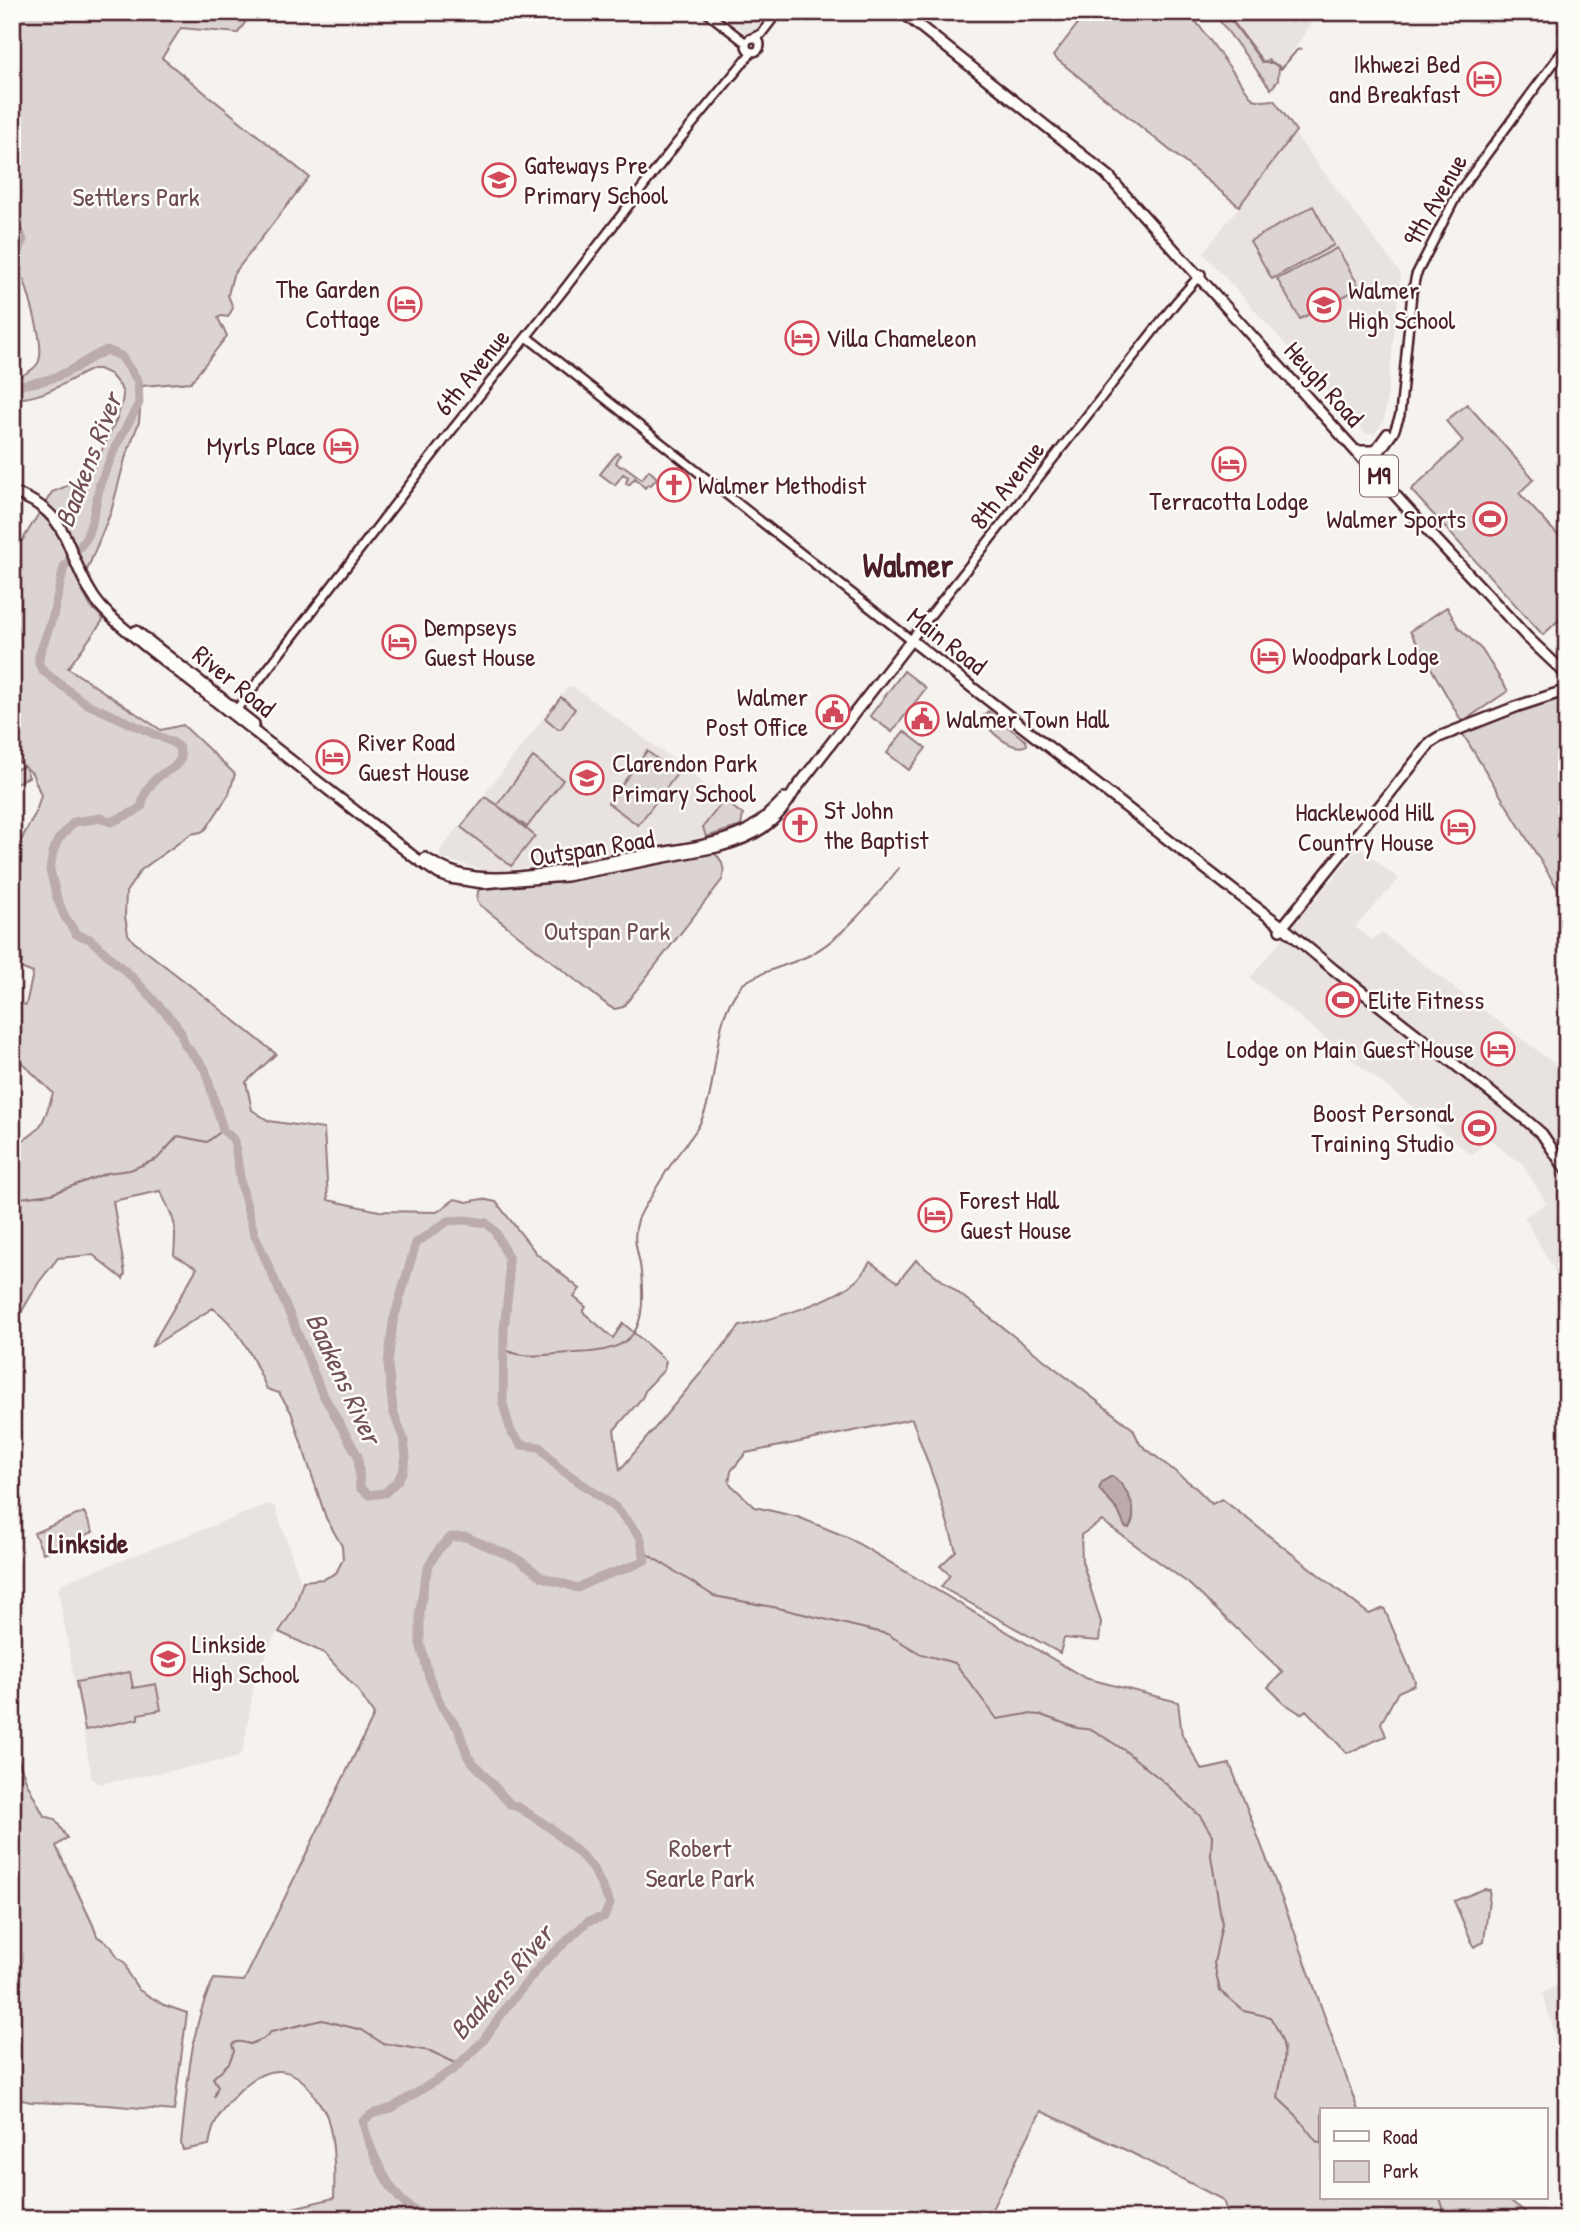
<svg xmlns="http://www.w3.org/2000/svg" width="1579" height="2231" font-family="'Patrick Hand',sans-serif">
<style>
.built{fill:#e9e3e0}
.green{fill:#dcd4d2;stroke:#937a7e;stroke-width:2}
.water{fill:#bbabac;stroke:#8e7378;stroke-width:2}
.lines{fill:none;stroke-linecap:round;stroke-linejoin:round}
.stream{stroke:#8e7378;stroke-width:2}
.river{stroke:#bbabac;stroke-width:9}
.minor-casing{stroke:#4a1f2b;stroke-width:12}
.major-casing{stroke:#4a1f2b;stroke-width:14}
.minor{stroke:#fdfcf7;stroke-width:7}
.major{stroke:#fdfcf7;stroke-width:9}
.labels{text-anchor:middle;stroke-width:5;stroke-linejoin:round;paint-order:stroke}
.shield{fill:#fdfcf7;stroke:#806168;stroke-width:2}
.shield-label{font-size:24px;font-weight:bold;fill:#4a1f2b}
.poi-label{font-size:26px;fill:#4a1f2b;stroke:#fdfcf7;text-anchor:start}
.park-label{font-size:26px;fill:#6e4c55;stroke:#fdfcf7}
.street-label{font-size:26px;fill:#4a1f2b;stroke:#fdfcf7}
.water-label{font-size:28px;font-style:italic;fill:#725058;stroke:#fdfcf7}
.neighbourhood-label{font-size:28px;font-weight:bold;fill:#4a1f2b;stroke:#fdfcf7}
.district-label{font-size:33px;font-weight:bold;fill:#4a1f2b;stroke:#fdfcf7}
</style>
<rect width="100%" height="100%" fill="#f6f3ef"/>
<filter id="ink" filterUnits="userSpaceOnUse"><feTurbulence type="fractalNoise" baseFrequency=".0143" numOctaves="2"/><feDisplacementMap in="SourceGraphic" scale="14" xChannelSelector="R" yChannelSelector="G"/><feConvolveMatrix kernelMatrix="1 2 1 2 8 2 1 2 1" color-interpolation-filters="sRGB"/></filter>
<g filter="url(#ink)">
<!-- built -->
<path class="built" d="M718,12H771L757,30L749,34L745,33Z
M1225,12H1319L1282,67L1268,60L1262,62Z
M1295,134L1401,274L1384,422L1375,433L1366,434L1203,253Z
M568,687H574L685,768L743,815L741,826L706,837L540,867L487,871L441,858L439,852Z
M1359,847L1399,879L1355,927L1372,940L1381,932L1567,1073V1293L1524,1217L1546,1203L1521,1162L1510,1156L1489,1138L1472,1155L1250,978Z
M269,1504L275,1506L301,1582L299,1595L293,1608L276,1633L255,1680L243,1751L237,1758L100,1784L92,1779L58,1590L62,1583Z
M1567,1982V2084L1543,1992Z"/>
<!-- green -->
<path class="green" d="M12,12H252L238,33L181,28L162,58L309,177L233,275L228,295L233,308L228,317L221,316L218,318L227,336L191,382L142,386L139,422L125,459L111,512L80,587L91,607L104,619L68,668L161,730L183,725L235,774L229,794L206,829L201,832L191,834L141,870L126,892L125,916L128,934L134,942L209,1000L276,1054L246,1082L252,1110L269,1121L324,1129L328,1200L379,1211L437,1212L455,1199L467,1202L482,1199L496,1202L537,1254L580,1289L574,1297L586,1307L583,1312L613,1338L623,1323L666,1361L664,1370L646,1389L642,1398L614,1430L620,1470L740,1326C771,1320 834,1301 857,1280C862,1275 866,1268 870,1262L898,1282L916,1260L1133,1429L1140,1444L1195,1487L1212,1504L1222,1499L1369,1614L1384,1608L1415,1681L1414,1685L1398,1692L1381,1723L1386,1736L1347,1753L1306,1710L1301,1714L1284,1703L1268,1687L1283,1672L1188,1583L1102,1521L1081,1535L1082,1561L1101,1622L1099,1641L1064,1638L1060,1653L941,1587L950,1575L940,1566L956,1551L937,1488L912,1419L746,1453L731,1471L729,1483L755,1507L798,1517L847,1537L1085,1678L1178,1702L1182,1735L1202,1770L1230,1764L1295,1933L1358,2110H1322V2198H1507L1525,2212L1528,2219H1229L1223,2200L1130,2152L1041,2111L987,2219H285L284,2210L334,2198C335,2172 335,2142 327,2117C325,2110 320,2104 316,2098C296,2064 268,2063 240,2090C223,2107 213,2120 209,2145L183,2150L181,2143C187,2093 190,2024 214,1979L244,1981L374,1715L357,1689L324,1653L279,1632L295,1607L303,1581L324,1579L336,1573L343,1559L342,1546L326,1518L291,1412L279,1393L267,1389C252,1357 242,1330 213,1308L151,1347L197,1268L174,1255C177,1223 175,1220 160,1191L113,1201L125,1274L123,1279L93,1255L58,1258L39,1282L12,1328V1145C42,1134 44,1121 53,1093L12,1053V1009L14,1002L26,1005L33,973L20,968L22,961L18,942L12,929V857L36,812L41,795L32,773L25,767L29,777L12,785V771L24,766L12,756V539L22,541L52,492L84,479L95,465L117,418L122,403L123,394L120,386L110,374L99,369H93C69,379 50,395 23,398L12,382V380C21,375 35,371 39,361C45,343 29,298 24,279H12Z
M1087,12H1189L1253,99L1263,101L1274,100L1296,131L1239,206L1053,56Z
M1213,12H1225L1262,62L1268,60L1279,66L1278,80L1271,89Z
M1313,206L1334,245L1272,279L1250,241Z
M1337,248L1360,288L1300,319L1277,279Z
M1467,404L1534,479L1519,493L1567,545V612L1543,635L1411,490L1463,441L1446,421Z
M617,453L620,455L616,463L621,467L624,466L642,479L649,470L657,478L650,486L648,484L645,488L635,478L629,485L626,483L628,477L623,474L615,485L600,474Z
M1447,607L1458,627L1482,650L1508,691L1462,722L1410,631Z
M904,671L926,688L892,732L870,716Z
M1567,696V904L1461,731Z
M561,697L575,709L561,729H558L545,718Z
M988,711L1026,741L1027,745C1013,753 986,730 982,717Z
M904,731L926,748L909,770L887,753Z
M647,751L677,774L638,825L608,803Z
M533,757L563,780L527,827L498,806L535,836L511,866L461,827L485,797L497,805Z
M724,800L743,815L741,826L706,837L703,827Z
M711,852C722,856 726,870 722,880L623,1007L615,1009L610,1007L480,905L477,900L478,891L484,887L564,880Z
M84,1512L93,1532L43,1553L34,1533Z
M130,1672L133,1688L156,1684L161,1710L138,1714V1719L85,1730L76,1682Z
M12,1699L16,1721L15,1751L27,1783L44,1816L55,1819L67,1838L56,1846L93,1925L97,1936L111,1946L117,1957L125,1963L129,1975L139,1990L164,2005L187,2013L174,2111L107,2105L31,2102L12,2098Z
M1484,1889L1490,1890L1484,1942L1474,1947L1454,1901Z"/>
<!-- water -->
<path class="water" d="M1112,1476C1127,1486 1140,1511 1129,1528L1125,1527L1118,1511L1099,1489L1102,1482Z"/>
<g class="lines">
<!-- stream -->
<path class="stream" d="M1226,12L1264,63H1273L1281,69L1297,50L1301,49
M12,1199L51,1194L107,1173L130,1170L157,1159L178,1136L207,1142L223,1130
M503,1349C527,1361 550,1353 576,1353C637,1351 646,1330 641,1272C639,1251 631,1242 638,1220C641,1212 646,1204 651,1197C659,1183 667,1170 676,1157C683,1147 692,1137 698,1127C722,1084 708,1025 741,986C752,974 792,964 808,956C843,938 875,898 899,868
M644,1552L714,1596L778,1608L887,1634L921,1654L955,1663L997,1719L1027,1714L1041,1715L1077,1728L1093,1730L1124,1750L1164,1782L1200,1816L1212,1835L1211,1856L1222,1924L1214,1963L1220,1991L1244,2011L1270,2017C1293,2052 1283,2061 1278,2098L1296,2115L1316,2141L1322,2144
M214,2097L218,2086L213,2078L229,2063L234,2051L232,2045C237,2039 244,2043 250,2044L263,2039L271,2032L322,2020L362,2030L382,2043L430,2051L458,2064
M1440,2198L1447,2219"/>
<!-- river -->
<path class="river" d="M12,14L15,12
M12,211L23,240L12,261
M12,386C30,384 52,380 67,372C81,365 92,356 107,350L121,356L138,381L139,403L115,448L100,484L93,518L86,539L64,567L53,616L39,656V664L43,671L85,703L174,743L179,748L181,758C176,767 172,768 164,773C153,779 143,793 142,806L134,812L111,822L101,818L74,822L58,840L53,851L50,870L57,898L64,915L76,934L90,939L134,979L174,1022L181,1033L185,1045L205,1069L223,1130L233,1139L235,1145L241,1184L254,1233L293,1322L321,1391L358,1456L360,1488L369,1495L385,1493L398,1480L403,1471L406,1457L404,1440L393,1411L388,1364L393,1322L416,1243L448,1221L465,1220L486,1223L495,1231L508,1257L509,1284L504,1329L503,1404L511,1432L522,1445L540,1447L558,1467L615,1507L640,1536L645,1560C623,1572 600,1574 578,1588L542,1577L518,1559L466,1537H451L438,1550L429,1565L424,1583L420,1611V1643L429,1677L442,1707L458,1728L468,1757L510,1804L520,1808L549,1827L581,1855L594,1870L610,1904L604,1917L588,1921L542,1964L508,2005L483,2041L453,2070L392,2108L372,2114L363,2121C367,2144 388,2191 407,2205C414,2210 424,2215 432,2219"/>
<defs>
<path id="minor" d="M706,12L746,43
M754,37L761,34L778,12
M746 45a7 7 0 1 1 14 0a7 7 0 1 1-14 0Z
M527,337L911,640L1177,301L1201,274
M1366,462L1387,433
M1370,466L1394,432L1400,415L1412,293L1416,275L1458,193L1567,45
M233,714L452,430L566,287L676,144L752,52"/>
<path id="major" d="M902,12L1110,177
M1107,175L1406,507L1527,637L1567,675
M1356,451H1375
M12,492C73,513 63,550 93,596C105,615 126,629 144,645L414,857L439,874L450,878L483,883L566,876L717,847C754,837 776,825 795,790L911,640L1238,894L1283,927L1333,969L1526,1120L1542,1134L1567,1171
M136,631L254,724
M425,858C440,868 456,875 475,877C526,882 579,866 629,858C666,851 709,848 744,832C760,824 773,810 785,798
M1280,930L1431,742L1439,737L1518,706L1567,690"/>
</defs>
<!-- minor casing -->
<use href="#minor" class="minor-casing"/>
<!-- major casing -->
<use href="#major" class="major-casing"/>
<!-- minor -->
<use href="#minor" class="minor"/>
<!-- major -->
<use href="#major" class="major"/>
</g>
</g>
<!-- icons -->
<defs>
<symbol id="hotel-ring" viewBox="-11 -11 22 22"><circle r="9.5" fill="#fdfcf7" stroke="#d1495b" stroke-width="1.5"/><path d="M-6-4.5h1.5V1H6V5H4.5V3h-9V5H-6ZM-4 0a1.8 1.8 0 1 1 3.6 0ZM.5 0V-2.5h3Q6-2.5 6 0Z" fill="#d1495b"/></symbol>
<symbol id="school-ring" viewBox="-11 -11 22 22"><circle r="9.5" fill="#fdfcf7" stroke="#d1495b" stroke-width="1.5"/><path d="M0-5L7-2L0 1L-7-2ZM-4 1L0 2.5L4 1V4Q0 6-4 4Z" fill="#d1495b"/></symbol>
<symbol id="church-ring" viewBox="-11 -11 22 22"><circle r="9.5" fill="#fdfcf7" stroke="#d1495b" stroke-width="1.5"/><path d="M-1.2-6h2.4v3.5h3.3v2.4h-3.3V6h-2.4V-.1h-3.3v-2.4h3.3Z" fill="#d1495b"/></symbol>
<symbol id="stadium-ring" viewBox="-11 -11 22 22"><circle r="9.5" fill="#fdfcf7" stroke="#d1495b" stroke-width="1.5"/><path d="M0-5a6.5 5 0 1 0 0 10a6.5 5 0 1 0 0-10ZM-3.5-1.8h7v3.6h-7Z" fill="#d1495b"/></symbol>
<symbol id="civic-ring" viewBox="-11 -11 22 22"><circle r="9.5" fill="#fdfcf7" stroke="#d1495b" stroke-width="1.5"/><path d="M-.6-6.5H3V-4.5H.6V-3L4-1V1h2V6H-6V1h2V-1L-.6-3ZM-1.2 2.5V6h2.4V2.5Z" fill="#d1495b"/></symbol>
</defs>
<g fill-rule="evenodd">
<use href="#hotel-ring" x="1465" y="60" width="38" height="38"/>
<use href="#school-ring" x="480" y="161" width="38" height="38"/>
<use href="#hotel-ring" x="386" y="285" width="38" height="38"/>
<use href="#school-ring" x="1305" y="286" width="38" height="38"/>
<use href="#hotel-ring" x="783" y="319" width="38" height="38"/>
<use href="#hotel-ring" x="322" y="427" width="38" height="38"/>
<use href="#hotel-ring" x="1210" y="445" width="38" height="38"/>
<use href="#church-ring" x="655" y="466" width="38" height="38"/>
<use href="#stadium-ring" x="1471" y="500" width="38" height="38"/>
<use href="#hotel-ring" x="380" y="623" width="38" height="38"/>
<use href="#hotel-ring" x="1249" y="637" width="38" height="38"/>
<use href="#civic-ring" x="814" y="693" width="38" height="38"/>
<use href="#civic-ring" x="903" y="700" width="38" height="38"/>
<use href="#hotel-ring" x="314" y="738" width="38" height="38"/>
<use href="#school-ring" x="568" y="759" width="38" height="38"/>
<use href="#church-ring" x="781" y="806" width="38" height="38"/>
<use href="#hotel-ring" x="1439" y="808" width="38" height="38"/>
<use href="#stadium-ring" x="1324" y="981" width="38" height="38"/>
<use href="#hotel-ring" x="1479" y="1030" width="38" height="38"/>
<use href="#stadium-ring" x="1460" y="1109" width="38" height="38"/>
<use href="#hotel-ring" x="916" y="1196" width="38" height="38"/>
<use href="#school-ring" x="149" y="1640" width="38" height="38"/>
</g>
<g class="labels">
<!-- shield labels -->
<rect class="shield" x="1360" y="455.5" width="38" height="41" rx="5"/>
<g class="shield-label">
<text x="1379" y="484">M9</text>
</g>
<!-- poi labels -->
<g class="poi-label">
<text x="1460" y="73" text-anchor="end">Ikhwezi Bed<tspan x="1460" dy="30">and Breakfast</tspan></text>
<text x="524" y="174">Gateways Pre<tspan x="524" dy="30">Primary School</tspan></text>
<text x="380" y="298" text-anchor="end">The Garden<tspan x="380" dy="30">Cottage</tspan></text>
<text x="1348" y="299">Walmer<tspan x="1348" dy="30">High School</tspan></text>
<text x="826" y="347">Villa Chameleon</text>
<text x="316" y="455" text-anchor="end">Myrls Place</text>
<text x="698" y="494">Walmer Methodist</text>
<text x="1229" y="510" text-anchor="middle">Terracotta Lodge</text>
<text x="1466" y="528" text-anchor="end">Walmer Sports</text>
<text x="424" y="636">Dempseys<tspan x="424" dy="30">Guest House</tspan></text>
<text x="1292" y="665">Woodpark Lodge</text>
<text x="808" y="706" text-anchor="end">Walmer<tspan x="808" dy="30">Post Office</tspan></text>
<text x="946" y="728">Walmer Town Hall</text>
<text x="358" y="751">River Road<tspan x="358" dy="30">Guest House</tspan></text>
<text x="612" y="772">Clarendon Park<tspan x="612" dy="30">Primary School</tspan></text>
<text x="824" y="819">St John<tspan x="824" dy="30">the Baptist</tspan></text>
<text x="1434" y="821" text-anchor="end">Hacklewood Hill<tspan x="1434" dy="30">Country House</tspan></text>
<text x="1368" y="1009">Elite Fitness</text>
<text x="1474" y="1058" text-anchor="end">Lodge on Main Guest House</text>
<text x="1454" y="1122" text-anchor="end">Boost Personal<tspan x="1454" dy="30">Training Studio</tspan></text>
<text x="960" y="1209">Forest Hall<tspan x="960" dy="30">Guest House</tspan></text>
<text x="192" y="1653">Linkside<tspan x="192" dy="30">High School</tspan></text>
</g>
<!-- park labels -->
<g class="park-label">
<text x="136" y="206">Settlers Park</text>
<text x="607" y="940">Outspan Park</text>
<text x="700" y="1857">Robert<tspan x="700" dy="30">Searle Park</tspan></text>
</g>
<!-- street labels -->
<g class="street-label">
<text transform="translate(1435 200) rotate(-60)" y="9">9th Avenue</text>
<text transform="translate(472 372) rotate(-51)" y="9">6th Avenue</text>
<text transform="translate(1324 384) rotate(48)" y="9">Heugh Road</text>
<text transform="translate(1007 485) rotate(-52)" y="9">8th Avenue</text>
<text transform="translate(947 641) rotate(38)" y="9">Main Road</text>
<text transform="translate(234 681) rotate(39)" y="9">River Road</text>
<text transform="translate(592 848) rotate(-9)" y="9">Outspan Road</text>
</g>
<!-- water labels -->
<g class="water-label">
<text transform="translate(88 460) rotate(-69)" y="10">Baakens River</text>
<text transform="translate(344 1378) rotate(65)" y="10">Baakens River</text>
<text transform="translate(501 1982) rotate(-49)" y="10">Baakens River</text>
</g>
<!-- neighbourhood labels -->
<g class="neighbourhood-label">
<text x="88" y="1553">Linkside</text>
</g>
<!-- district labels -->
<g class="district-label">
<text x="908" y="577">Walmer</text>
</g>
</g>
<!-- margin -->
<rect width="1579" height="2231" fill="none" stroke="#fdfcf7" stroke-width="42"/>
<rect x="21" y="21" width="1537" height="2189" fill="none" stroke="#4a1f2b" stroke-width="2.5" filter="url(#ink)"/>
<!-- legend -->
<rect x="1320" y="2108" width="228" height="91" fill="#fdfcf7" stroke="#b5a4a5" stroke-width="2"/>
<rect x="1334" y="2131" width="35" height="10" fill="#fdfcf7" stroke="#b5a4a5" stroke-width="2"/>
<text x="1383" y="2144" font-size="21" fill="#4a1f2b">Road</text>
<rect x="1334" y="2161" width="35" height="21" fill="#dcd4d2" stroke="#b5a4a5" stroke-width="2"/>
<text x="1383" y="2178" font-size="21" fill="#4a1f2b">Park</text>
</svg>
